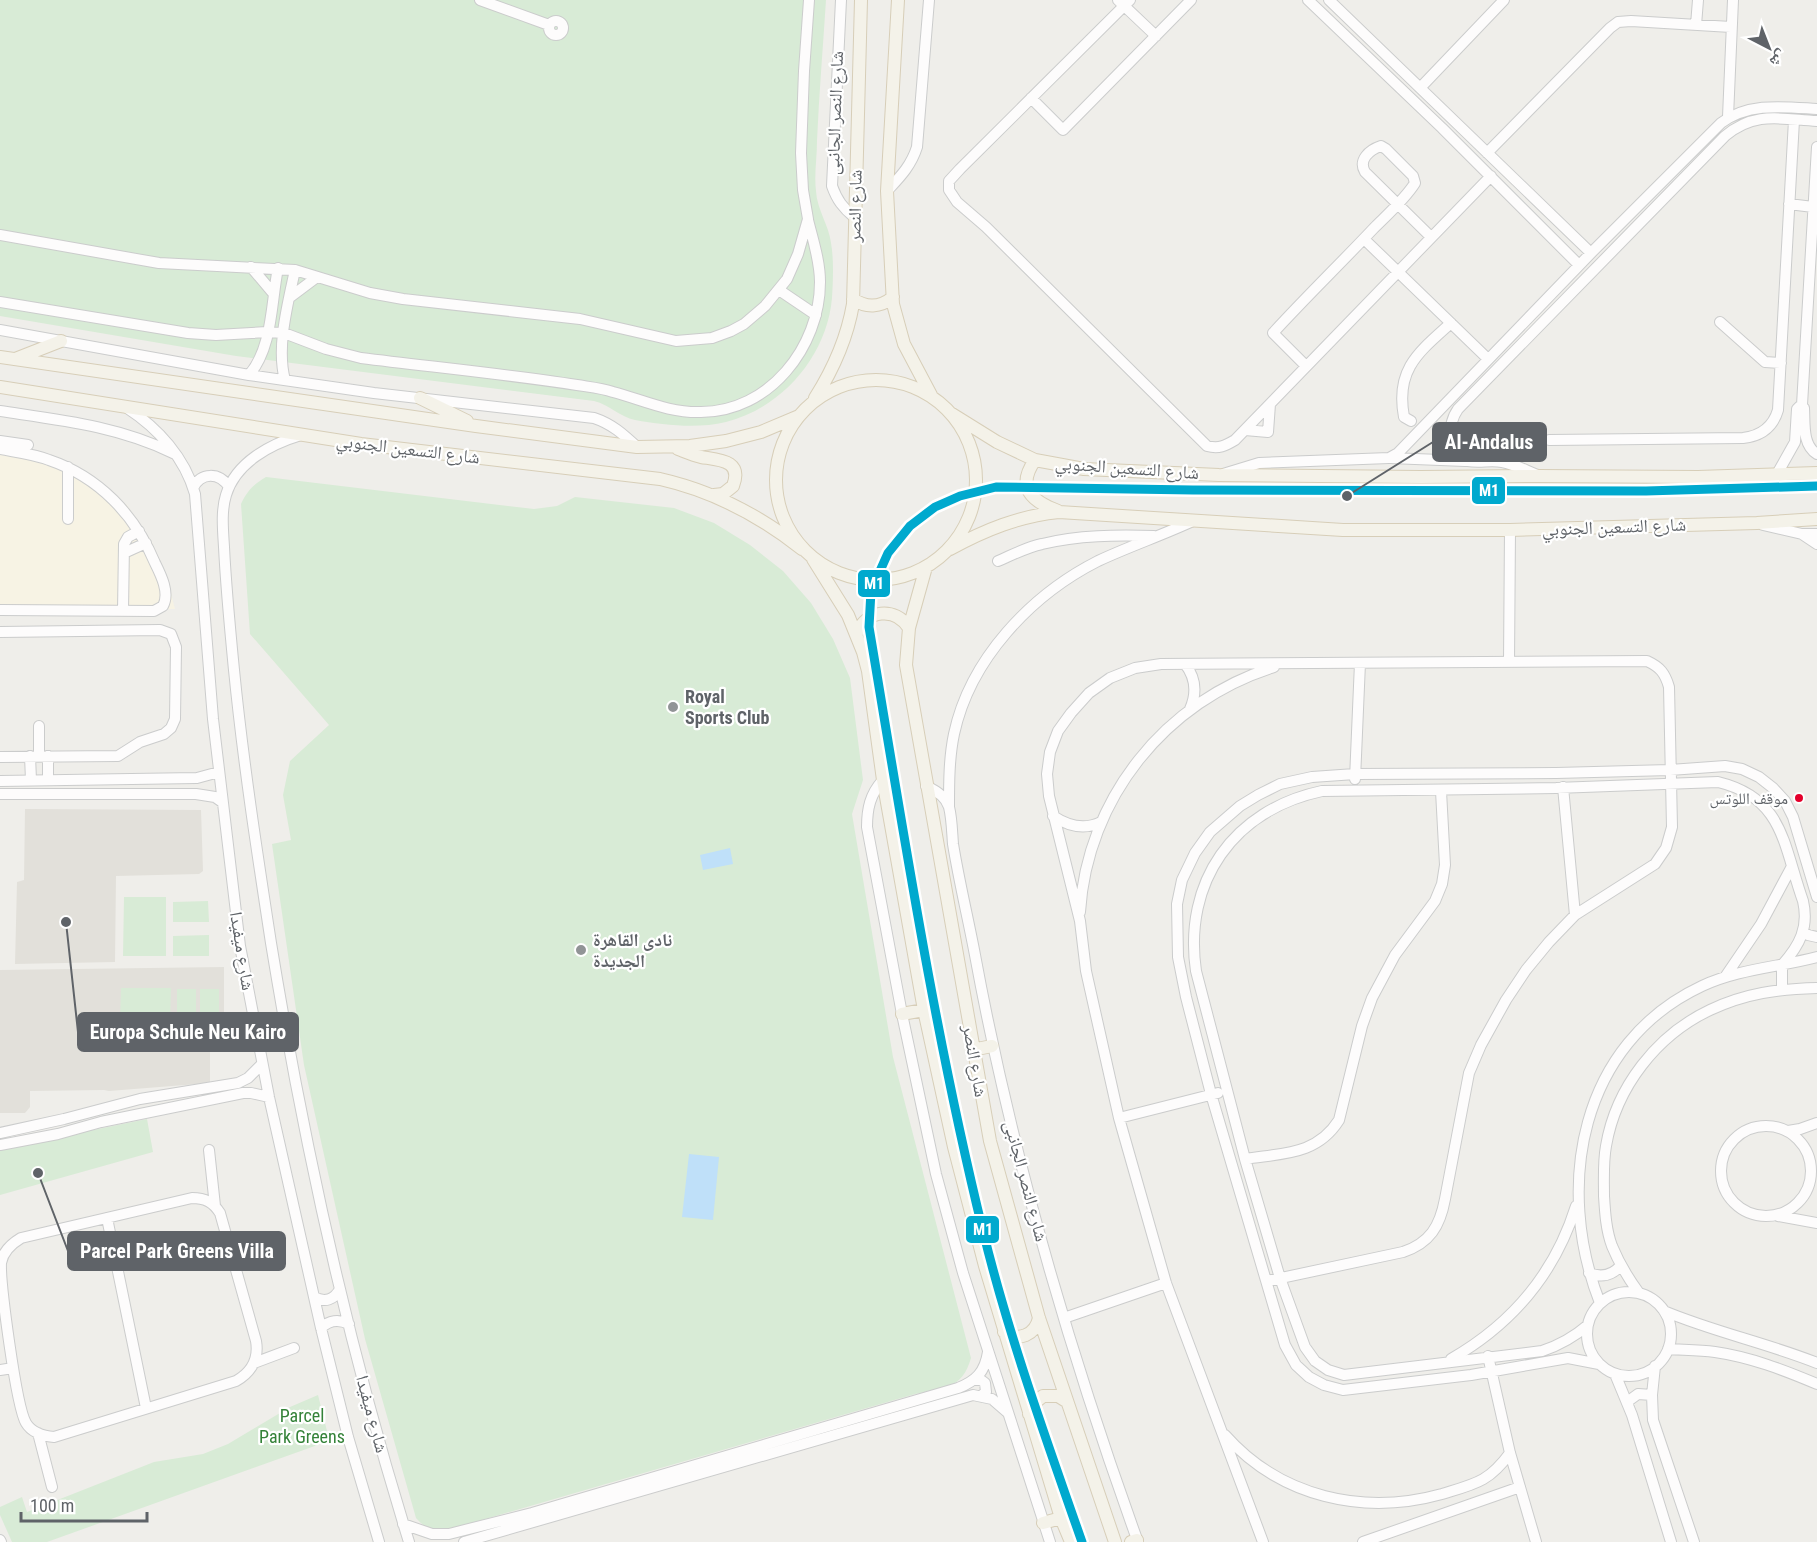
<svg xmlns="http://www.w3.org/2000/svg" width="1817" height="1542" font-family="'Roboto Condensed','Noto Naskh Arabic',sans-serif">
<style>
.commercial{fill:#f7f3e4}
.education{fill:#e2e0da}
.green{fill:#d8ebd6}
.water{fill:#bfe0f9}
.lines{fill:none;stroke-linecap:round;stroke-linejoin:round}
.minor-casing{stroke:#cbcccc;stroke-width:12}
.major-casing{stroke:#d7ceb8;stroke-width:14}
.minor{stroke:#fdfcfc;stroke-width:10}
.major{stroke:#f4f2e9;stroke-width:12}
.metro-1-casing{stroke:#fff;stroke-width:14}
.metro-1{stroke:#00a9ce;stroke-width:9}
.poi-dot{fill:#919496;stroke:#fff;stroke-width:2}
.bus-dot{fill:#e4002b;stroke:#fff;stroke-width:2}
.labels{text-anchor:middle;stroke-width:4.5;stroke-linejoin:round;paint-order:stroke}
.bus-label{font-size:16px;fill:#5f6368;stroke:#fff;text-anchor:end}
.street-label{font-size:18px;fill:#5f6368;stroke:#fff}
.poi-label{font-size:18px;font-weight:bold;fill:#5f6368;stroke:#fff;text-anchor:start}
.park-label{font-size:18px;fill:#348238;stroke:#fff}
.leader{fill:none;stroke:#5f6368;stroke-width:2}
.callout-dot{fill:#5f6368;stroke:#fff;stroke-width:2}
.callout{fill:#5f6368;stroke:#5f6368;stroke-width:2}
.callout-label{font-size:20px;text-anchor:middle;font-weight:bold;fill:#fff}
.line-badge{stroke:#fff;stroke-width:2}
.badge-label{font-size:16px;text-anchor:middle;font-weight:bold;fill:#fff}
</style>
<rect width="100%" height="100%" fill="#efeeea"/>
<!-- commercial -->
<path class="commercial" d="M0,450L58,462L101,484L127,505L152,542L168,582L175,609L0,611Z"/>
<!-- education -->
<path class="education" d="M25,809L201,810L203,871L199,874L116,876L115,962L15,964L17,882L24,880Z
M224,967V1045L210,1050V1083L109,1091L104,1090L30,1091V1107L25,1113H0V970Z"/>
<!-- green -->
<path class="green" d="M0,0H826C823,47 819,94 817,141C817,158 814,175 816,191C817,210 829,225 831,243C834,260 833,281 832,298C827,356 782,408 726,422C697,429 664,425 635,420C620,417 610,405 594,401L236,356L0,316Z
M266,477L534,509L557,506L575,497L674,508L714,523L750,545L783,571L811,603L833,639L850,678L863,780L852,814L893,1057L971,1358C962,1390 943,1388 915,1394L444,1531C432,1532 424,1527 416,1518L365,1339L304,1065L272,844L291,840L283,795L290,761L329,725L250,634L241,504C247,491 254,484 266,477Z
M124,897H166V956H123Z
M208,901L209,922H173V902Z
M209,935V956H173V936Z
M121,988H171L170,1023H120Z
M177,989H196V1025H177Z
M200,989H219V1025H200Z
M147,1119L153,1152L0,1195V1149Z
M318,1395L329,1439L326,1442L47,1542H12L0,1515V1507L22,1497L27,1512L154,1462L203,1454L228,1444L290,1407Z"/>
<!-- water -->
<path class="water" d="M730,848L733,864L703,870L700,855Z
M689,1154L719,1157L713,1220L682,1217Z"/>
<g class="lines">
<defs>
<path id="minor" d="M480,0L549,25
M841,0L832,186C837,200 843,208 854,217
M1118,0L1156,36
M1130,0L960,169L949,181V190L957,202L986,227L1207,446C1219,449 1225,446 1235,440L1491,176
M1308,0L1442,128L1579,265
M1329,0L1591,253
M549 28a7 7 0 1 1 14 0a7 7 0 1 1-14 0Z
M1696,25L1698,0
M1420,88L1504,0
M1031,98L1063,130L1191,0
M1728,117L1733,0
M1487,153L1610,28L1618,22L1631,21L1731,27
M887,191C900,177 911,166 917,147L929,0
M1789,204L1813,207
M0,235L159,263L295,270L370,293L403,299L580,319L676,341L712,338L731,331L744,324L765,306L787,279L798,254L808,219L803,190L801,153L804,71L809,0
M1364,239L1488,359
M251,267L273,293
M779,290L816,315
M289,298L317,277
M0,302L188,333L216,335L267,332L284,333L326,349L361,358C433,367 505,374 577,385C589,387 601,388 613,392C643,400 669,413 701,412C769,412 820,347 820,282C820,261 813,240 808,220
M1720,322L1765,362L1781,363
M0,330L249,375L374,393L594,418C612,424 623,434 637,447
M1306,366L1273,333C1306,297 1341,263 1374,228C1388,214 1405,199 1415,183L1413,176L1386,149L1381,146C1369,150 1358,160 1365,172L1431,237
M249,375C273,347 271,302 278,268
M285,380C276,347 288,303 295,270
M1802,405L1817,147
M127,408C158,428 185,458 195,494L213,719L240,946L269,1097L321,1328L348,1437L379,1542
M0,411C60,420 118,426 173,453
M1411,421L1404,417C1395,369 1419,352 1451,323
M1245,430L1268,432L1270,404
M301,435C271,444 236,462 226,495C221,511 223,530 224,547C226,588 230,629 234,670C243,761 257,852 271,943C304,1145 348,1346 409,1542
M1549,440L1743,438C1761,436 1773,427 1778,410L1794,120
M0,441L28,445
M0,449C16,452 34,454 49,460C99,477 135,515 155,563C161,575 170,593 163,606L154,611L0,610
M1390,458L1465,461
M1223,474L1259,463L1389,458L1398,453L1591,253L1721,123C1749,102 1784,107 1817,109
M1777,474L1795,442L1797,409L1800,406L1804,408C1805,423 1802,445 1817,454
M1538,475C1527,471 1514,464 1502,462C1491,460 1479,463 1468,461C1445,456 1447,424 1458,409L1725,136C1755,111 1780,119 1817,121
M193,488C201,472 219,472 229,487
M68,519V467
M1763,525L1802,534H1817
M1802,534L1817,544
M124,553L146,543
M998,561C1012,555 1027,547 1042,544C1079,535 1116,535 1154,536
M123,611L124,544L128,537L139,531
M0,632L160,630L171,634L176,647L175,719L171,728L164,734L140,742L118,756L0,757
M1509,662L1510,530
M1185,664C1196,678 1197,693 1190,709
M30,756L31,780
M39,756V726
M48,756V780
M1355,779L1360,663
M883,780C870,794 867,809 867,827L902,1014L936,1174L963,1273L1050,1542
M0,781L197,778L219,772
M926,786C935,790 946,797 949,807C952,819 952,832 953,844C959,881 968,918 975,955C1012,1155 1069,1351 1138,1542
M1563,787L1575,915
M0,794H196L215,797L222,802
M949,807C949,783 949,758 954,734C970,659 1031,595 1098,561C1130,546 1163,535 1195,520
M1053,816C1068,826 1085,830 1101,822
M1080,912C1087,799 1165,701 1274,667
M1804,932L1808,935L1817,937
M1725,977L1761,924L1791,868
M1119,1118L1218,1093
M1721 1171a45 45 0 1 1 90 0a45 45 0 1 1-90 0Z
M1788,1131L1800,1129L1817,1123
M0,1133L64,1119L140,1099L238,1083L248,1078L262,1064
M0,1145L58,1134L101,1122L243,1093H251L269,1097
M209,1150L215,1206
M1245,1159C1283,1153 1317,1155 1339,1120L1362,1026L1372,998L1395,955L1435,901L1442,884L1445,865L1441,791
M192,1198C205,1198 213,1202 220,1213L256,1341C259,1358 252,1372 236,1381L54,1437C43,1436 32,1433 26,1423C16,1406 0,1282 1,1263C3,1251 11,1244 21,1238Z
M1778,1216L1817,1223
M107,1218L146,1408
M1589,1273C1602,1278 1613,1275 1621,1265
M1587 1334a42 42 0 1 1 84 0a42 42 0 1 1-84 0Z
M1639,1293C1628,1278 1619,1263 1612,1246C1606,1230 1605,1212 1604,1196C1604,1179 1603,1162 1606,1146C1616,1087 1657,1035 1710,1010C1746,993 1778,989 1817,988
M314,1297C325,1303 334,1300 340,1289
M1600,1303C1554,1186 1580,1043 1702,986C1738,969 1779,967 1817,957
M1664,1311C1714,1332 1767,1343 1817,1363
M1064,1318L1166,1283
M1588,1325C1573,1338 1560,1345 1542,1351L1344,1375L1328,1370L1315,1361L1305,1347L1280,1278L1245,1159L1196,971C1183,882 1233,810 1322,791L1556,788L1718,782C1784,798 1783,845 1803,901C1809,927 1800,945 1782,965V989
M321,1328C329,1320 339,1319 349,1324
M1668,1349C1683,1350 1699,1350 1715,1352C1750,1357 1784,1370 1817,1384
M1488,1356L1510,1453L1536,1542
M1451,1359C1512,1324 1555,1273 1576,1206
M254,1363L294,1348
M1599,1364L1568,1358L1471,1375L1343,1390L1324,1385L1309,1377L1296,1365L1285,1345L1211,1094L1186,997L1178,957L1177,904L1182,880L1195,853L1210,832L1240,806L1258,795L1280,784L1312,777L1355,774L1556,773L1670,770L1725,766L1742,769L1759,777L1773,788L1785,801L1793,817L1817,897
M1655,1366L1652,1395L1653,1420L1694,1542
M0,1370L13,1368
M1615,1374L1632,1415L1671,1542
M975,1380H981L985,1383L986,1392L981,1396
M1627,1402L1638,1394L1652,1395
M38,1433L52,1487
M1225,1435C1280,1497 1363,1516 1442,1494C1475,1484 1489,1482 1510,1453
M403,1524L432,1534H449L532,1513L958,1388C976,1381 985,1372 988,1352
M0,1540L1,1542
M464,1542L973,1395L992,1399L1007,1412
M1263,1542L1166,1283L1119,1118L1086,971L1080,921L1049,796L1047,774L1050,752L1058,731L1071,713L1089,693L1110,678L1135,668L1161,664L1647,661C1660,667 1665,673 1669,687L1672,827L1666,848L1655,864L1575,915L1549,942L1526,970L1506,1000L1481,1045L1469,1073L1445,1199C1440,1226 1430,1243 1403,1252L1267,1281
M1363,1542L1520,1487"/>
<path id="major" d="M898,0L887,191L893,304L904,344L931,395
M853,299C866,308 880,308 893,297
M0,357L476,426L637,447L690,446L726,441L761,432L799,416
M15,359L61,341
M776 480a100 100 0 1 1 200 0a100 100 0 1 1-200 0Z
M0,387L361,444L660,479C713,491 759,515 802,549
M420,398L467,421
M815,398C834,368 847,339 853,304L861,0
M952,414L997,442L1035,460L1084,469L1219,475L1421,477L1538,476L1698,477L1817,473
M678,449C686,452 693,455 701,457C719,460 743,460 733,486L723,494L714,495
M1035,460C1016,487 1031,501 1058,511
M950,549C985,530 1019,516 1059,512L1343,530H1510L1757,523L1817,519
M813,559L848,615L863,652L868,671L883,780L924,1010L954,1147L985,1266L1061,1518L1071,1542
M926,567L909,628L906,665L990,1141L1039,1318L1115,1542
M857,633C866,610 895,606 909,628
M902,1014L924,1010
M972,1050L992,1046
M1004,1332C1019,1342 1035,1335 1039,1318
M1029,1414L1032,1405L1043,1396H1058L1066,1401
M1043,1523L1061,1518
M1131,1542L1137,1540"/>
</defs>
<!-- minor casing -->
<use href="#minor" class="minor-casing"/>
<!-- major casing -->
<use href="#major" class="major-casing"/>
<!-- minor -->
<use href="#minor" class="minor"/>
<!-- major -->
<use href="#major" class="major"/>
<defs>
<path id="metro-1" d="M1082,1542C1046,1439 1009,1337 983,1231C934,1032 903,829 869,627L871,591L888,553L910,526L935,507L960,496L996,487L1193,490L1646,491L1817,486"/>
</defs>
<!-- metro-1 casing -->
<use href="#metro-1" class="metro-1-casing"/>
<!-- metro-1 -->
<use href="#metro-1" class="metro-1"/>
</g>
<!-- markers -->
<g class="poi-dot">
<circle cx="673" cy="707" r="6"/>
<circle cx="581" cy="950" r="6"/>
</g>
<circle class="bus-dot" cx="1799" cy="798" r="5"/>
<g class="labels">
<!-- bus labels -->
<g class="bus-label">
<text x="1788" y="804">موقف اللوتس</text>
</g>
<!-- street labels -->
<g class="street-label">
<text transform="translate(835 113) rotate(-88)" y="6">شارع النصر الجانبى</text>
<text transform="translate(855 206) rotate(-89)" y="6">شارع النصر</text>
<text transform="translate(408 449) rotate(7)" y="6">شارع التسعين الجنوبي</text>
<text transform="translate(1127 468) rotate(4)" y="6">شارع التسعين الجنوبي</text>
<text transform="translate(1614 527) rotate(-2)" y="6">شارع التسعين الجنوبي</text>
<text transform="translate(242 951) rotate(81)" y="6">شارع ميفيدا</text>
<text transform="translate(975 1061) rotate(80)" y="6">شارع النصر</text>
<text transform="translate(1026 1181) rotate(75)" y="6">شارع النصر الجانبى</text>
<text transform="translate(372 1414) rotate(75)" y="6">شارع ميفيدا</text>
</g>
<!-- poi labels -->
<g class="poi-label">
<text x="685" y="703">Royal<tspan x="685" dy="21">Sports Club</tspan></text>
<text x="593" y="946">نادى القاهرة<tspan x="593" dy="21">الجديدة</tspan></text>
</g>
<!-- park labels -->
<g class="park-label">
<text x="302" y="1422">Parcel<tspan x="302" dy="21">Park Greens</tspan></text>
</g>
</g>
<!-- callouts -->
<path class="leader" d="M1347 496L1433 442M66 922L78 1032M38 1173L68 1251"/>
<g class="callout-dot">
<circle cx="1347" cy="496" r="6"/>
<circle cx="66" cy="922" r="6"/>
<circle cx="38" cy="1173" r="6"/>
</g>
<g class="callout">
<rect x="1433" y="423" width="113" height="38" rx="6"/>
<rect x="78" y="1013" width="220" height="38" rx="6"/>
<rect x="68" y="1232" width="217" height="38" rx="6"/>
</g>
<g class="callout-label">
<text x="1489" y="449">Al-Andalus</text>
<text x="188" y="1039">Europa Schule Neu Kairo</text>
<text x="177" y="1258">Parcel Park Greens Villa</text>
</g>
<g class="line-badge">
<rect x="1471" y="476" width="35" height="29" rx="6" fill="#00a9ce"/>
<rect x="857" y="569" width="34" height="29" rx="6" fill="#00a9ce"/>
<rect x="965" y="1215" width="35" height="29" rx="6" fill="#00a9ce"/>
</g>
<g class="badge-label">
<text x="1489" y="496">M1</text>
<text x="874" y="589">M1</text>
<text x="983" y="1235">M1</text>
</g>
<!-- north arrow -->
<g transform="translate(1769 48) rotate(138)" stroke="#ffffff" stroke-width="4.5" paint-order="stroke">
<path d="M0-4.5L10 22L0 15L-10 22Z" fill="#5f6368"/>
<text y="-9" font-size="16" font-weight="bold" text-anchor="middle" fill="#5f6368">ش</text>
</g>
<!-- scale -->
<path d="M21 1512v9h126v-9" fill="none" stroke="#5f6368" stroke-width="3"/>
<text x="30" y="1512" font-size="18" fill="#5f6368" stroke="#ffffff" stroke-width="4.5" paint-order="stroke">100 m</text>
</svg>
